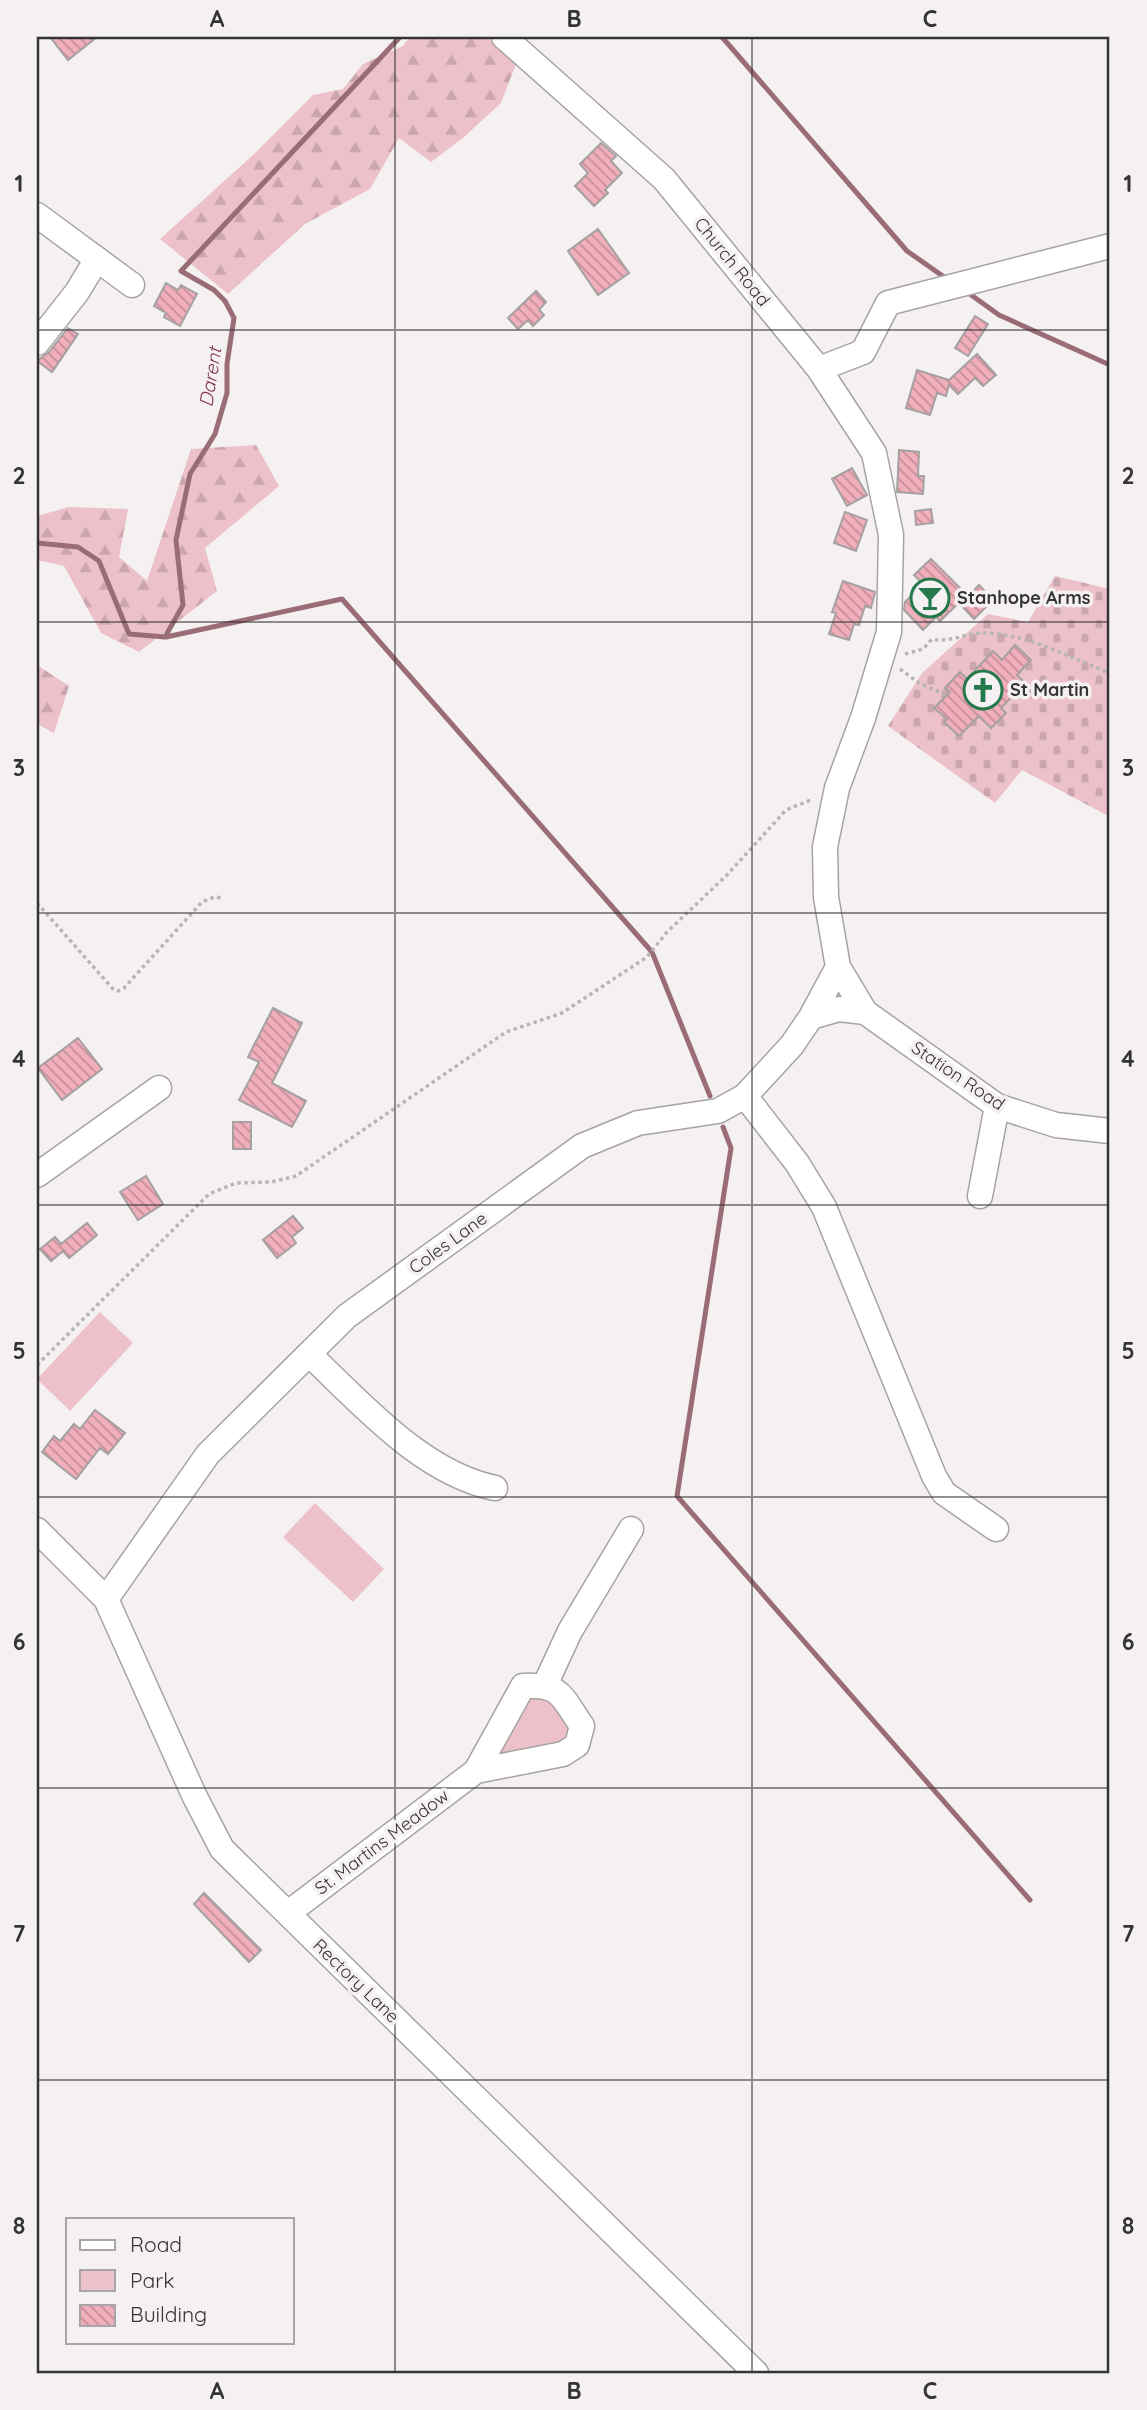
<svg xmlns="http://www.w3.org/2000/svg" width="1147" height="2410" font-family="Quicksand,sans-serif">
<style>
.green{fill:#ecc1c9}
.forest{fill:url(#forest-firs)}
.cemetery{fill:url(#cemetery-stones)}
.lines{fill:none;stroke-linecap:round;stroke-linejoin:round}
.stream{stroke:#9a6d76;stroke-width:5}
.building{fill:url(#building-back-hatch);stroke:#a5a1a1;stroke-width:2}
.minor-casing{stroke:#a7a3a4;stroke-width:27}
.path{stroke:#b8b5b6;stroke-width:3.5;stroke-dasharray:3.5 3.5;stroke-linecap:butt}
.minor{stroke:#fff;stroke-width:24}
.grid{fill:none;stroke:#353434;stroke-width:2;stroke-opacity:0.55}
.labels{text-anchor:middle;stroke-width:7;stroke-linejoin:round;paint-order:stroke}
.street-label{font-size:18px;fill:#353434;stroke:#f5f1f2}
.poi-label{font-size:18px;font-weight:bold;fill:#353434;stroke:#f5f1f2;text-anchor:start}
.water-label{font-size:19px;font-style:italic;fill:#803248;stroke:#f5f1f2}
.neatline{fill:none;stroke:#353434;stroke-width:2.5}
.grid-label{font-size:23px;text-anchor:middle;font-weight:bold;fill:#353434}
</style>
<defs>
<pattern id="forest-firs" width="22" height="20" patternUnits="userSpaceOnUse" patternTransform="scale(1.75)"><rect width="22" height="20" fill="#ecc1c9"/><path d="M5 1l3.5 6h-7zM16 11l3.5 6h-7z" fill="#cba6ad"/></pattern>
<pattern id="cemetery-stones" width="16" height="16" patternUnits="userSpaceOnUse" patternTransform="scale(1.75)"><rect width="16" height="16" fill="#ecc1c9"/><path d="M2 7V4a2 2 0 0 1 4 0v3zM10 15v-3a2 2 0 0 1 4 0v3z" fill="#cba6ad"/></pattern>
<pattern id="building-back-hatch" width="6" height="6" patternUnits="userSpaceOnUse" patternTransform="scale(1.75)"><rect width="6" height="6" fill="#f1aebb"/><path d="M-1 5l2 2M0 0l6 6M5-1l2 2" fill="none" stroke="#c48e99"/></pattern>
</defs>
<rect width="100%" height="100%" fill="#f5f1f2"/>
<!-- green -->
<path class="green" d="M100,1312L133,1343L70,1411L37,1379Z
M315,1503L384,1569L353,1602L283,1537Z
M543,1693L570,1724L567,1741L558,1747L503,1754L501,1751L530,1694Z"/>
<!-- forest -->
<path class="forest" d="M410,37H487L516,64L501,103L463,138L431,162L399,138L370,189L305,224L228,294L160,239L253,155L313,95L343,89L363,64L403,46Z
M256,445L279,486L205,548L217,591L139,652L101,633L64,566L37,560V516L69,507L128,509L119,557L147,581L191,449Z
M37,665L69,686L54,733L37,724Z"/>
<!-- cemetery -->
<path class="cemetery" d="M1055,576L1110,589V817L1022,770L995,803L888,726L922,673L988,614L1028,622Z"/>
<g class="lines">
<!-- stream -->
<path class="stream" d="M722,37L907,251L947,279
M967,292L999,315L1110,365
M37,543L78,547L99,561L129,634L165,637L183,605L176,540L190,474L215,434L227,393V364L234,318L225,301L214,290L181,271L400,37
M166,637L342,599L652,952L710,1096
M723,1127L731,1148L677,1496L1030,1900"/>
</g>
<!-- building -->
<path class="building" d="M50,37H97L68,60Z
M601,143L616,156L611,161L622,173L605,190L608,193L594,206L575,186L588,173L580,164Z
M598,229L629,273L598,295L568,251Z
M166,283L178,290L181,285L197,294L180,326L164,317L166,313L154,306Z
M536,291L546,302L539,310L544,315L533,326L528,320L518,329L508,318Z
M975,316L988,324L968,356L955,348Z
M68,328L78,334L52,372L37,361L49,352Z
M977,354L996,375L983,386L975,378L958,394L949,385L946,396L937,393L930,415L906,408L917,370L949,380Z
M899,450L919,452L918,476H924L923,494L897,492Z
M852,468L867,495L847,506L832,479Z
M931,509L933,523L916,525L915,511Z
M845,512L867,520L856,551L834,543Z
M931,559L967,595L940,621L936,617L923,630L904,610L905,602L923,584L914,575Z
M843,581L875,592L871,608L865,606L859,625L854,624L849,640L829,634L836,613L832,612Z
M979,585L993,600L974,619L960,604Z
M1015,645L1031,660L1017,675L1025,683L1001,708L1006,713L991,728L979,716L959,736L944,722L947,719L934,708L950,692L945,688L960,672L967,679L993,651L1002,660Z
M273,1008L302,1023L272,1083L306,1101L292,1127L239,1100L259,1062L248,1057Z
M78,1038L102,1069L62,1100L38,1068Z
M233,1122H251V1149H233Z
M146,1176L163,1204L138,1220L120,1192Z
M293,1216L303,1228L292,1237L296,1243L277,1258L263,1240Z
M87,1223L97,1235L69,1258L63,1251L51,1261L40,1249L55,1237L61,1244Z
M95,1410L125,1433L108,1454L100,1448L76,1479L42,1452L54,1436L60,1441L74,1424L80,1429Z
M204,1893L261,1950L249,1962L194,1904Z"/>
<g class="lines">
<defs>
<path id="minor" d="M504,37L664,179L819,369L874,453L891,535L889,632L863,718L837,788L825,847L826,897L838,967L865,1012L997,1106L1056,1125L1110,1131
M37,215L132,285
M37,343L77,292L97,259
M819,369L863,352L888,303L1110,246
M811,1017L839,1009L865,1012
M745,1096L797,1163L824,1207L934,1476L944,1493L996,1529
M37,1175L159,1088
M980,1196L997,1106
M310,1355C362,1404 422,1473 495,1488
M37,1530L106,1599L194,1795L222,1849L756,2373
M106,1599L208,1454L347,1316L582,1146L638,1123L718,1111L745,1096L792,1045L811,1017L838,967
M545,1685L570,1631L631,1529
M288,1913L476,1771L563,1754L577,1745L582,1726C561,1696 562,1684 523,1686L476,1771"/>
</defs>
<!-- minor casing -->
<use href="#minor" class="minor-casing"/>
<!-- path -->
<path class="path" d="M905,654L923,649L932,639C949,643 963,634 980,633C1024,632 1070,658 1110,673
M900,669L919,683L946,695
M37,903L113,989L118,991L124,988L202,902L214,897L224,898
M37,1365L209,1194L236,1183L271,1182L296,1176L506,1032L562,1013L647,957L667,932L727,875L786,810L813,799"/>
<!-- minor -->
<use href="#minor" class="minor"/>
</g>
<!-- grid -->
<path class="grid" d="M395,37V2373M752,37V2373M37,330H1110M37,622H1110M37,913H1110M37,1205H1110M37,1497H1110M37,1788H1110M37,2080H1110"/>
<!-- icons -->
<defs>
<symbol id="bar-ring" viewBox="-11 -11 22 22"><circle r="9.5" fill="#f5f1f2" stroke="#25794c" stroke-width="1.5"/><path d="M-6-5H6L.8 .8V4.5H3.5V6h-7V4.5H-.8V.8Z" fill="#25794c"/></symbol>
<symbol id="church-ring" viewBox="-11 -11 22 22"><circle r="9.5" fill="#f5f1f2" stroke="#25794c" stroke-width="1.5"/><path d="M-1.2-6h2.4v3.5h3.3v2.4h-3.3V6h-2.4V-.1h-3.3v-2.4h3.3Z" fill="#25794c"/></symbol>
</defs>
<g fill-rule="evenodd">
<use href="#bar-ring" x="908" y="576" width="44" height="44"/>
<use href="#church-ring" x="961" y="668" width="44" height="44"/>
</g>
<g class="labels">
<!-- street labels -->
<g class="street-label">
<text transform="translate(732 262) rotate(51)" y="6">Church Road</text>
<text transform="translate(958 1076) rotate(34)" y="6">Station Road</text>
<text transform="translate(448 1243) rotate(-36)" y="6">Coles Lane</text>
<text transform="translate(382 1842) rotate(-37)" y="6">St. Martins Meadow</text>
<text transform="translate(356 1981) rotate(44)" y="6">Rectory Lane</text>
</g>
<!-- poi labels -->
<g class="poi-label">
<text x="957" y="604">Stanhope Arms</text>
<text x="1010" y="696">St Martin</text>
</g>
<!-- water labels -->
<g class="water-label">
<text transform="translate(210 377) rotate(-81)" y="7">Darent</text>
</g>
</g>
<!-- border -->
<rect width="1147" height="2410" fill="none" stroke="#f5f1f2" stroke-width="77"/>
<!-- legend -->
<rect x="66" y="2218" width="228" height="126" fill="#f5f1f2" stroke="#a8a5a6" stroke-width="2"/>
<rect x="80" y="2240" width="35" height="10" fill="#ffffff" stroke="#a8a5a6" stroke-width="2"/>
<text x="130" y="2252" font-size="21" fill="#353434">Road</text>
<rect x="80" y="2270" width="35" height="21" fill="#ecc1c9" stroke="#a8a5a6" stroke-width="2"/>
<text x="130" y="2288" font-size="21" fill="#353434">Park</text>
<rect x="80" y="2305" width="35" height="21" fill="url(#building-back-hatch)" stroke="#a8a5a6" stroke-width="2"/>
<text x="130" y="2322" font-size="21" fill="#353434">Building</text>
<rect x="38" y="38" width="1070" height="2334" class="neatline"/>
<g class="grid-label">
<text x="217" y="27">A</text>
<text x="574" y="27">B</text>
<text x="930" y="27">C</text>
<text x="19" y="192">1</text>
<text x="1128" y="192">1</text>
<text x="19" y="484">2</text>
<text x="1128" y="484">2</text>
<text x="19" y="776">3</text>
<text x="1128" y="776">3</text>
<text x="19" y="1067">4</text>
<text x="1128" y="1067">4</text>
<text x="19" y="1359">5</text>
<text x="1128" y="1359">5</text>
<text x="19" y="1650">6</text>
<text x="1128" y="1650">6</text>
<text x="19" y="1942">7</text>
<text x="1128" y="1942">7</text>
<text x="19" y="2234">8</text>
<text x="1128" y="2234">8</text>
<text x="217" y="2399">A</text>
<text x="574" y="2399">B</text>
<text x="930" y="2399">C</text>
</g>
</svg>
